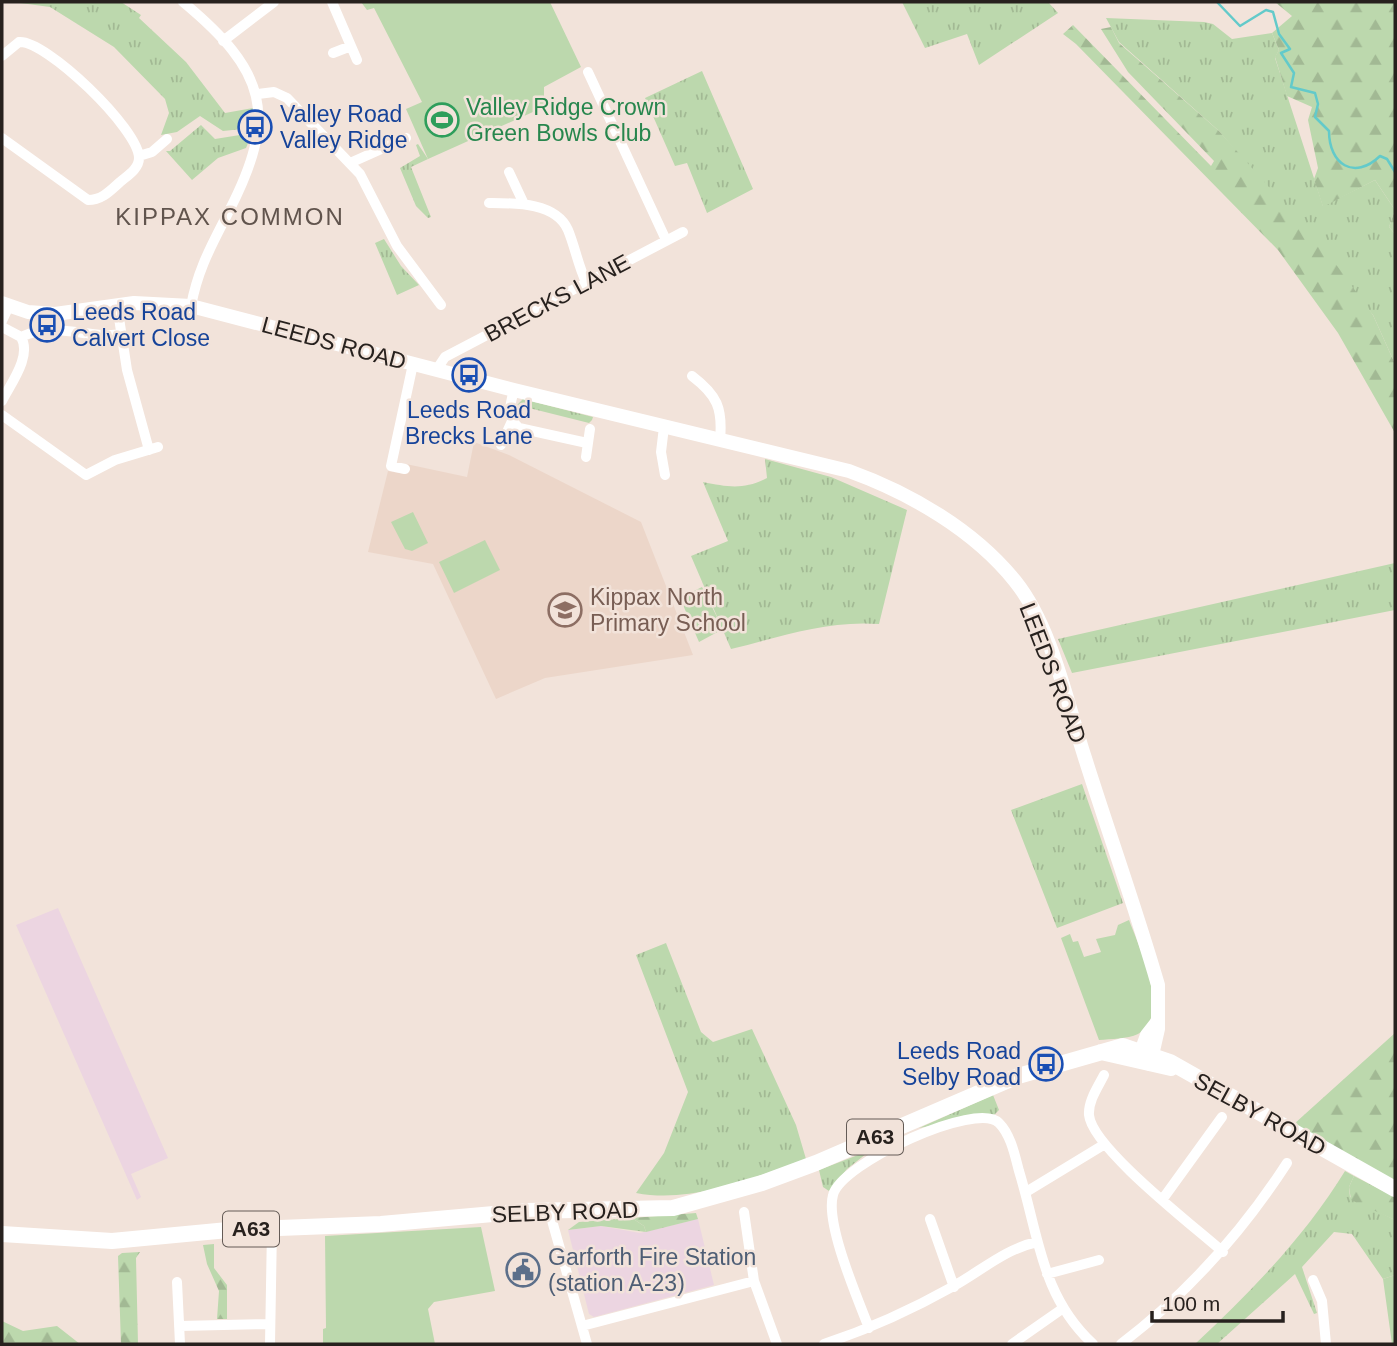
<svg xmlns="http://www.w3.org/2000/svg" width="1397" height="1346" font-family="Helvetica,sans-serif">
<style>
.commercial{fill:#ecd5e1}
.built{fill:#ecd6c9}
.grass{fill:url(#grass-tufts)}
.forest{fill:url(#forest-firs)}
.green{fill:#bcd8ad}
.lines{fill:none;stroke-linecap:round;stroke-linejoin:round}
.stream{stroke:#63caca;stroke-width:2.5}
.minor{stroke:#fff;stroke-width:10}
.major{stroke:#fff;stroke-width:14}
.highway{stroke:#fff;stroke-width:16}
.labels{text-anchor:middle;stroke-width:5;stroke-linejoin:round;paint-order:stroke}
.shield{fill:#f2e3da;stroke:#645b56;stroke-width:2}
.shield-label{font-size:21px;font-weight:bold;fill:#27211e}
.leisure-label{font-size:23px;fill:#27864d;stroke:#f2e3da;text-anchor:start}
.transit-label{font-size:23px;fill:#164399;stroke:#f2e3da;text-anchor:start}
.street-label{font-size:23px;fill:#27211e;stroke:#f2e3da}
.education-label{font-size:23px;fill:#785e54;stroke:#f2e3da;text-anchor:start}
.service-label{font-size:23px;fill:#4e5e75;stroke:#f2e3da;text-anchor:start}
.neighbourhood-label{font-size:24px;letter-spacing:2px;fill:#61544d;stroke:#f2e3da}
</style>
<defs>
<pattern id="grass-tufts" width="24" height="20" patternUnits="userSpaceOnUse" patternTransform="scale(1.75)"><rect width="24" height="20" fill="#bcd8ad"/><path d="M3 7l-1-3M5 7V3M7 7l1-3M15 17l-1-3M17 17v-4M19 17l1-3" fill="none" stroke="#a2b994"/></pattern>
<pattern id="forest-firs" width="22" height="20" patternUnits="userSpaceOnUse" patternTransform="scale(1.75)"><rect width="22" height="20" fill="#bcd8ad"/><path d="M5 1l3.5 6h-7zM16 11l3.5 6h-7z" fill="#a2b994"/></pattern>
</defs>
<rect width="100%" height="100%" fill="#f2e3da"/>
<!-- commercial -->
<path class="commercial" d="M58,908L168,1158L131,1174L141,1197L137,1200L16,925Z
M698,1219L714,1285L594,1317L589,1314L568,1230L601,1226L640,1233Z"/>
<!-- built -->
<path class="built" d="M474,442L509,455L641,522L693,655L545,678L496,699L433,564L368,552L388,471L404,474L406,464L467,477Z"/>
<!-- grass -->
<path class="grass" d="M13,2H121L141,15L139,18L186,62L225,113L253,108L252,128L223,131L200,116L177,132L161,135L169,113L165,99L114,47L50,7Z
M902,2H1048L1058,13L979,65L967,34L925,48Z
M1106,18L1204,22L1213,24L1232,39L1272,33L1279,50L1275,58L1323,206L1375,180L1395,210L1389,227L1395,234V364L1373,315L1219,131L1119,42Z
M702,71L753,189L707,213L687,163L675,166L645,98Z
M201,125L215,139L246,134L251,136L246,148L218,158L192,180L166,151H170Z
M418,144L428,159L411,167L431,217L428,218L416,206L400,168L420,156L416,145Z
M384,239L401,266L419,285L397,295L375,243Z
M523,399L593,417L592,420L589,423L517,405Z
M765,459L831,477L907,510L879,624C827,620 780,637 731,649L691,556L728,541L703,482C728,487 744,490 767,478Z
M1395,563V610L1072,673L1058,639Z
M1082,784L1123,903L1057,928L1011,810Z
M666,943L701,1032L713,1042L752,1029L796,1125L806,1159C754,1178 692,1204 636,1193L664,1153L688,1092L636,955Z
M993,1095L999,1110L994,1115L919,1128Z
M871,1150L847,1169L829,1191L823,1187L819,1170Z
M1345,1171L1354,1176L1349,1187L1350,1197L1395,1220V1275L1383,1279L1352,1234L1334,1232L1302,1267L1317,1313L1314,1314L1295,1274L1217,1344H1195C1250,1293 1306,1235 1345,1171Z
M632,1218L644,1226L646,1232L601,1226L568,1230L579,1222Z"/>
<!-- forest -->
<path class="forest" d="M1275,2H1395V234L1389,227L1395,210L1375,180L1323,207L1314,179L1318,168L1308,120L1312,107L1287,96L1275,57L1279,50L1272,33L1292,16Z
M1073,25L1211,166L1214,161L1128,72L1101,29L1111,27L1119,43L1219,131L1327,252L1373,315L1395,364V433L1338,333L1278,250L1076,44L1063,34Z
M1395,1033V1183L1294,1124Z
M1354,1176L1395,1197V1220L1351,1200L1349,1187Z
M696,1213L698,1219L646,1232L644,1226L632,1218Z
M214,1244V1268L227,1285V1319H217L219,1291L207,1264L203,1245Z
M140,1252L136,1258L138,1344H121L118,1256L122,1253Z
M2,1321L23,1331L57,1326L80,1344H2Z"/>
<!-- green -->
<path class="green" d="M361,2H550L581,67L544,87V107L428,159L406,109L422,102L374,8L367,10Z
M413,512L428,543L412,551L405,549L391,522Z
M485,540L500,570L454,593L439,562Z
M702,587L723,629L699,642L680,598Z
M1129,920C1139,947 1172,1015 1138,1034C1127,1039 1111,1039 1099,1040L1061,938L1070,934L1073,942L1078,941L1084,957L1101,952L1096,939L1115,935L1118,925Z
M481,1227L495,1291L434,1302L428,1309L435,1344H323V1329L326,1328L325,1236Z
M1395,1275V1344H1392L1383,1279Z"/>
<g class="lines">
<!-- stream -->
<path class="stream" d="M1217,2L1240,26L1266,10L1273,12L1279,34L1290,49L1281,53L1294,73L1291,87L1315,93L1318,104L1315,117L1329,131C1329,164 1354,181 1380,156L1387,159L1395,172"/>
<!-- minor -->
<path class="minor" d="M183,2C266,71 279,114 229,211C212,245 198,268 191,306
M332,2L357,60
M223,41L274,2
M333,53L351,46
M2,56L19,42C45,39 139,129 139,158C139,169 127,176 120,182C110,191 102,200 88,200L2,138
M588,72L666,240
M258,94L274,92L287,98L360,174L397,246L441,305
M139,156L152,152L167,139
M350,163L406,138
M509,172L524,204
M489,203C514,203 556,202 568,230C575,247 578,265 586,282
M117,305L127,370L149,450
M2,321L9,306
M2,327L21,337C32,356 11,383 2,401
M21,337C56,320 87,340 122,334
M437,369L445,357L683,232
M692,376C717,395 723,408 720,440
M514,390C510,405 506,417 519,428L587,443
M2,415L86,475L115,460L158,447
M664,427L661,452L665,475
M501,445L512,421
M586,457L590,429
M405,469L391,466L413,364
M1104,1075C1098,1087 1088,1101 1089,1115C1092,1148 1195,1227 1223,1252
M1026,1192L1105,1144
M1162,1200L1222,1117
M549,1210L587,1344
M744,1212L754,1281L777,1344
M930,1219L954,1287
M1047,1274L1099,1260
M1313,1280L1322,1301L1326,1344
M177,1282L180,1344
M179,1326L269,1324
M582,1326L754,1281
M869,1328C858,1299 825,1224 833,1195C841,1163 977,1100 999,1123C1011,1135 1015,1156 1019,1171C1039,1236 1041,1296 1093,1344
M270,1344L272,1228
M824,1344C869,1329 911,1310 952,1287C981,1271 1005,1249 1037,1242
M1012,1344L1062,1309
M1121,1344C1188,1293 1241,1234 1287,1163"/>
<!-- major -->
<path class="major" d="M2,303L28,312L55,314L134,303L191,306L514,390L849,471C910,493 974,530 1015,581C1052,627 1067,703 1085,758C1109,834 1136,909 1158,985V1029L1150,1064
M1138,1060L1147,1035L1158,1021"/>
<!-- highway -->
<path class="highway" d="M1101,1052L1171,1068
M2,1234L112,1241L228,1230L381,1224L526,1211L673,1208L762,1183L816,1163L1018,1076L1123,1046L1170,1062L1395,1189"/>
</g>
<!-- icons -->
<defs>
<symbol id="stadium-ring" viewBox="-11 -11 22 22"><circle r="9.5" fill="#f2e3da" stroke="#2e9e5b" stroke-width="1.5"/><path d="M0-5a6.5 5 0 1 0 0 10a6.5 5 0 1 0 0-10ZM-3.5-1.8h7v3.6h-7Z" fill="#2e9e5b"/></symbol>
<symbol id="bus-ring" viewBox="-11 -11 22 22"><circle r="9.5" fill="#f2e3da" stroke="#1a4fb4" stroke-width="1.5"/><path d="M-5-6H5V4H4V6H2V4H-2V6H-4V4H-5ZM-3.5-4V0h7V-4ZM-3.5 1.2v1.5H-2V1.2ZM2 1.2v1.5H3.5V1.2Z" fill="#1a4fb4"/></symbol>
<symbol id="school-ring" viewBox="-11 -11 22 22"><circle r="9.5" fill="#f2e3da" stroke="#8d6e63" stroke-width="1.5"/><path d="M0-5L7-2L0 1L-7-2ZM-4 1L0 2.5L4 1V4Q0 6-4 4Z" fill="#8d6e63"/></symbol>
<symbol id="civic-ring" viewBox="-11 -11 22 22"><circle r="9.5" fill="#f2e3da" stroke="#5c6f8a" stroke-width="1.5"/><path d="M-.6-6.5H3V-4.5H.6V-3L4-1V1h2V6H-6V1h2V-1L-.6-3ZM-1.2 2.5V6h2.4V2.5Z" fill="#5c6f8a"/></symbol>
</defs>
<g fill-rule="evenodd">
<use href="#stadium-ring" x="423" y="101" width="38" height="38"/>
<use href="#bus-ring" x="236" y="108" width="38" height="38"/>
<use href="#bus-ring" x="28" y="306" width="38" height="38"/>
<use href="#bus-ring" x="450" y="356" width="38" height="38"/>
<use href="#school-ring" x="546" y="591" width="38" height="38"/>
<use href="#bus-ring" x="1027" y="1045" width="38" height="38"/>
<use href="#civic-ring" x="504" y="1251" width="38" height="38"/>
</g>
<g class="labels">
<!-- shield labels -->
<g class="shield">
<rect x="847" y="1119.5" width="56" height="35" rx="5"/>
<rect x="223" y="1211.5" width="56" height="35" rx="5"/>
</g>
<g class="shield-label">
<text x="875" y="1144">A63</text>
<text x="251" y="1236">A63</text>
</g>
<!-- leisure labels -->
<g class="leisure-label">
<text x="466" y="115">Valley Ridge Crown<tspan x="466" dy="26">Green Bowls Club</tspan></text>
</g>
<!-- transit labels -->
<g class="transit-label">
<text x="280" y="122">Valley Road<tspan x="280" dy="26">Valley Ridge</tspan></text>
<text x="72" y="320">Leeds Road<tspan x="72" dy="26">Calvert Close</tspan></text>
<text x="469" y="418" text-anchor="middle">Leeds Road<tspan x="469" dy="26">Brecks Lane</tspan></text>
<text x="1021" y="1059" text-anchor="end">Leeds Road<tspan x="1021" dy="26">Selby Road</tspan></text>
</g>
<!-- street labels -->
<g class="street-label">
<text transform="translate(557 298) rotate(-28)" y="8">BRECKS LANE</text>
<text transform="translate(334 343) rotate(15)" y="8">LEEDS ROAD</text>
<text transform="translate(1053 673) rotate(69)" y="8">LEEDS ROAD</text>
<text transform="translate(1260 1114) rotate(29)" y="8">SELBY ROAD</text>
<text transform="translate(565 1212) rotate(-2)" y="8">SELBY ROAD</text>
</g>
<!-- education labels -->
<g class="education-label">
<text x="590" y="605">Kippax North<tspan x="590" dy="26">Primary School</tspan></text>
</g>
<!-- service labels -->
<g class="service-label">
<text x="548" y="1265">Garforth Fire Station<tspan x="548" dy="26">(station A-23)</tspan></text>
</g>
<!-- neighbourhood labels -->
<g class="neighbourhood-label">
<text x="230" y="225">KIPPAX COMMON</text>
</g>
</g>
<!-- border -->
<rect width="1397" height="1346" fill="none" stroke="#27211e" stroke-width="7"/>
<!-- scale -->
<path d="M1152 1311v10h131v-10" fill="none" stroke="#27211e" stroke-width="3.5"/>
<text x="1162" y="1311" font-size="21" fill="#27211e" stroke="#f2e3da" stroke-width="5" paint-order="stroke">100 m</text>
</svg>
